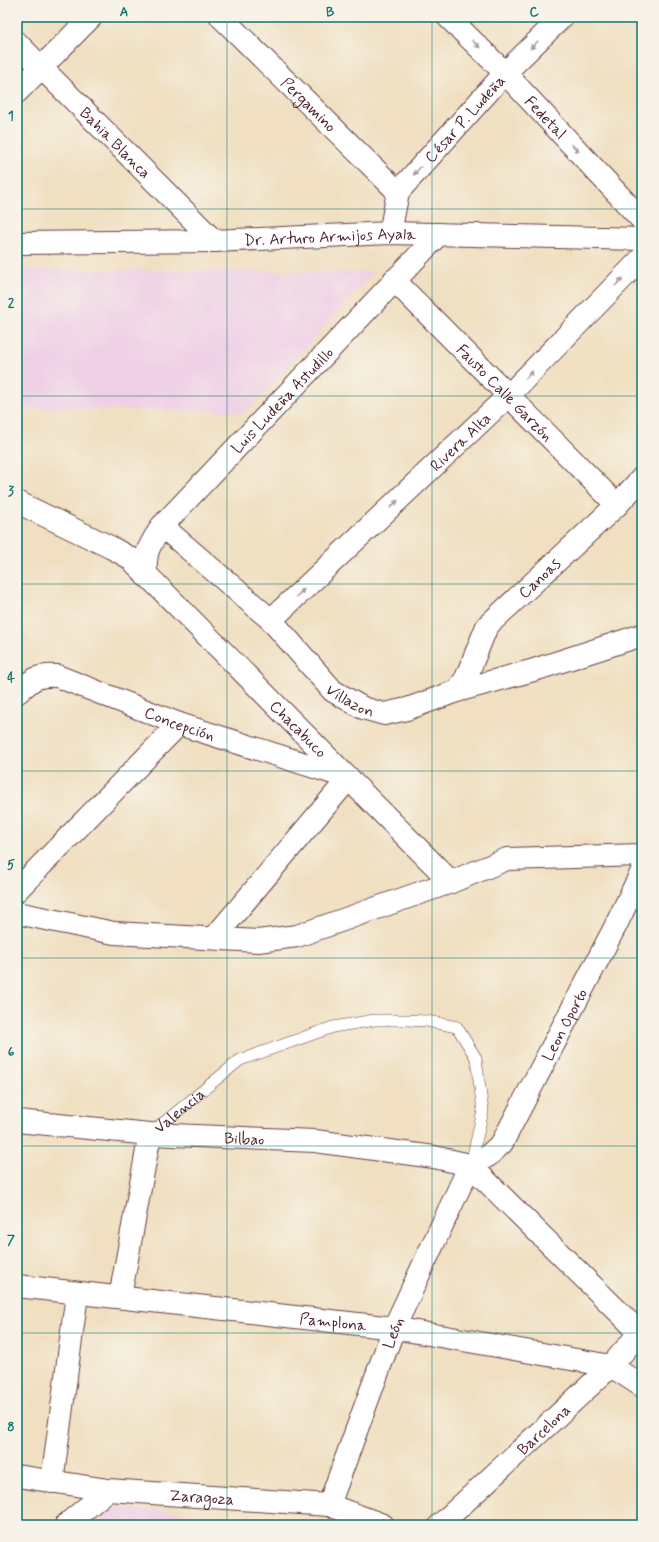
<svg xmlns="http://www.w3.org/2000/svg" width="659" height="1542" font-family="Mynerve,sans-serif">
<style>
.built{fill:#efd0e6}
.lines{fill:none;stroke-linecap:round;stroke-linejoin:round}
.service-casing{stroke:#633c41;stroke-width:12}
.minor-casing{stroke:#633c41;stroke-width:24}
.service{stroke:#fff;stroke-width:11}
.minor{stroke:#fff;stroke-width:22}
.oneway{fill:#ae9aa0}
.grid{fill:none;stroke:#0f766e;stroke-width:1;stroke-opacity:0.55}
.labels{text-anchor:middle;stroke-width:3;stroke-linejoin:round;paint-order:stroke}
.street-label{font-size:16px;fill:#4a1f2b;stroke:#f7f3e8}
.neatline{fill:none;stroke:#0f766e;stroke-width:1.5}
.grid-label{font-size:13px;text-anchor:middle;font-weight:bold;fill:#0f766e}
</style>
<rect width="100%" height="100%" fill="#f7f3e8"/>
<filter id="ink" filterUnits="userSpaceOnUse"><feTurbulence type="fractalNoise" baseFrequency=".025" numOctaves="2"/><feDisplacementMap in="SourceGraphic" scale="8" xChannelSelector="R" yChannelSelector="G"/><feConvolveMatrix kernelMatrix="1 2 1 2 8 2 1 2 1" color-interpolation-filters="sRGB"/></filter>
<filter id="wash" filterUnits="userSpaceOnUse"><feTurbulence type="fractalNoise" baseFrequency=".012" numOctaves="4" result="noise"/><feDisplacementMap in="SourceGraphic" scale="16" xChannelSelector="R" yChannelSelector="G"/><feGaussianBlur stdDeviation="0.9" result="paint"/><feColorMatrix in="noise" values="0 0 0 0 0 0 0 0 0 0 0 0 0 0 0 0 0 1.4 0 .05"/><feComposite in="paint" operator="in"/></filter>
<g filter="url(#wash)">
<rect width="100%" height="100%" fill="#f0dfc0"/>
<!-- built -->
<path class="built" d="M17,269L374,272L247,412L17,408Z
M116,1507L319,1525H95Z"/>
</g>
<g filter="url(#ink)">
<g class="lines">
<defs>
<g id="service">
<path id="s1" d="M151,1133L240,1060L333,1027L375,1020H407L427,1021L457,1027L476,1058L483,1111L471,1164"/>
</g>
<g id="minor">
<path id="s2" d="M221,17L398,192"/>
<path id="s3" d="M448,17L505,73L642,220"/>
<path id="s4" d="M17,43L214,241"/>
<path d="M17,92L91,17"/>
<path id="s5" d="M390,233L398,192L505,73L562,17"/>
<path id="s6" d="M17,243L214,241L390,233L642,239"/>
<path id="s7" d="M394,280L617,505"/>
<path id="s8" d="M17,502L112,548L130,558L451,882"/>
<path id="s9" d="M162,526L271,620L333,691L363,708L384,714L407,709L457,691L534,670L642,635"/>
<path id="s10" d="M146,576C145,550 148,548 162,526L439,234"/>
<path id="s11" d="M271,620L509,395L642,258"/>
<path id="s12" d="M457,691L466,678L487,626L617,505L642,478"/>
<path id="s13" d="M17,693C32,680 37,674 57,676L179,724L349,778L214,938"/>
<path d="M17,890L179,724"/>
<path d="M17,913L114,933L258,941L297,936L451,882L507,859L642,855"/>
<path id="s14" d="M17,1121L150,1134L315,1141L434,1157L470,1165"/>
<path id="s15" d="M470,1165L488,1156L502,1143L615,927L642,871"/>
<path d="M470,1165L640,1333"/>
<path id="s16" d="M17,1286L394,1328L611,1366L642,1386"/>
<path d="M120,1297L150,1134"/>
<path id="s17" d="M17,1476L108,1490L329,1505L383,1525"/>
<path d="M52,1482L77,1294"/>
<path id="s18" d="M329,1505L394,1328L470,1165"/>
<path d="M66,1525L108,1490"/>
<path id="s19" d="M440,1525L611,1366L642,1330"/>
</g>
</defs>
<!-- service casing -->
<use href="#service" class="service-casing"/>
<!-- minor casing -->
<use href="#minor" class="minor-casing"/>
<!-- service -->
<use href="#service" class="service"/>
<!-- minor -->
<use href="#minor" class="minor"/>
</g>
<!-- one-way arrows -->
<defs><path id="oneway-solid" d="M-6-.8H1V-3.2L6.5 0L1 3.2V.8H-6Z"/></defs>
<g class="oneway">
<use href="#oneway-solid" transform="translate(476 44) rotate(44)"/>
<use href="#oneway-solid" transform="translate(534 45) rotate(135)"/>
<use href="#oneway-solid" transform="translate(575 148) rotate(47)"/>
<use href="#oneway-solid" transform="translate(417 171) rotate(132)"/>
<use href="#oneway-solid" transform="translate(619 282) rotate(-46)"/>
<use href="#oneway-solid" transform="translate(529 375) rotate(-46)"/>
<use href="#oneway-solid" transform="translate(394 504) rotate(-43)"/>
<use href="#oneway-solid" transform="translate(300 593) rotate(-43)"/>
</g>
</g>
<!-- grid -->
<path class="grid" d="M227,17V1525M432,17V1525M17,209H642M17,396H642M17,584H642M17,771H642M17,958H642M17,1146H642M17,1333H642"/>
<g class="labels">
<!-- street labels -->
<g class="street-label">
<text dy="6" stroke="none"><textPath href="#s2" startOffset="124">Pergamino</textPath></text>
<text dy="6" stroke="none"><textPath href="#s3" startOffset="140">Fedetal</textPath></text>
<text dy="6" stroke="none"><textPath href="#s5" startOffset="141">César P. Ludeña</textPath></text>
<text dy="6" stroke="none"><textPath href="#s4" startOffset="140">Bahia Blanca</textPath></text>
<text dy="6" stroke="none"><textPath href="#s6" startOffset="313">Dr. Arturo Armijos Ayala</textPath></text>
<text dy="6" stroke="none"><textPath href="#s7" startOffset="158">Fausto Calle Garzón</textPath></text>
<text dy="6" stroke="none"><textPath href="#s10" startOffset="228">Luis Ludeña Astudillo</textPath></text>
<text dy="6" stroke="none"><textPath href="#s11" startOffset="260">Rivera Alta</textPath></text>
<text dy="6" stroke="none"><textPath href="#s12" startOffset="143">Canoas</textPath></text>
<text dy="6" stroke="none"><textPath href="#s9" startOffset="258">Villazon</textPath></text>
<text dy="6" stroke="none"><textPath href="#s13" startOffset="177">Concepción</textPath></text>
<text dy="6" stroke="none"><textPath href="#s8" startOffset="366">Chacabuco</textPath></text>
<text dy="6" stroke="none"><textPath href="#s15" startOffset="173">Leon Oporto</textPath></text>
<text dy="6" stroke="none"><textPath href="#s1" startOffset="36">Valencia</textPath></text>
<text dy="6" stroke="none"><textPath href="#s14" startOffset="228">Bilbao</textPath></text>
<text dy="6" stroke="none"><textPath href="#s16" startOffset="318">Pamplona</textPath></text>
<text dy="6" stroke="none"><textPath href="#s18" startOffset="184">León</textPath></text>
<text dy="6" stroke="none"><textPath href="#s19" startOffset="141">Barcelona</textPath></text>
<text dy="6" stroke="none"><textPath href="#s17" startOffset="186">Zaragoza</textPath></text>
</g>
</g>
<!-- margin -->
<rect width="659" height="1542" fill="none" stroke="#f7f3e8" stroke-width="44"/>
<rect x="22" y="22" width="615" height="1498" class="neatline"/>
<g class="grid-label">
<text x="124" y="16">A</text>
<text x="330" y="16">B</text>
<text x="534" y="16">C</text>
<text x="11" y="120">1</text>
<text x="11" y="307">2</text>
<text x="11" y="495">3</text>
<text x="11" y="682">4</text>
<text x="11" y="869">5</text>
<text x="11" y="1056">6</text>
<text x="11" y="1244">7</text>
<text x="11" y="1431">8</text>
</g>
</svg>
